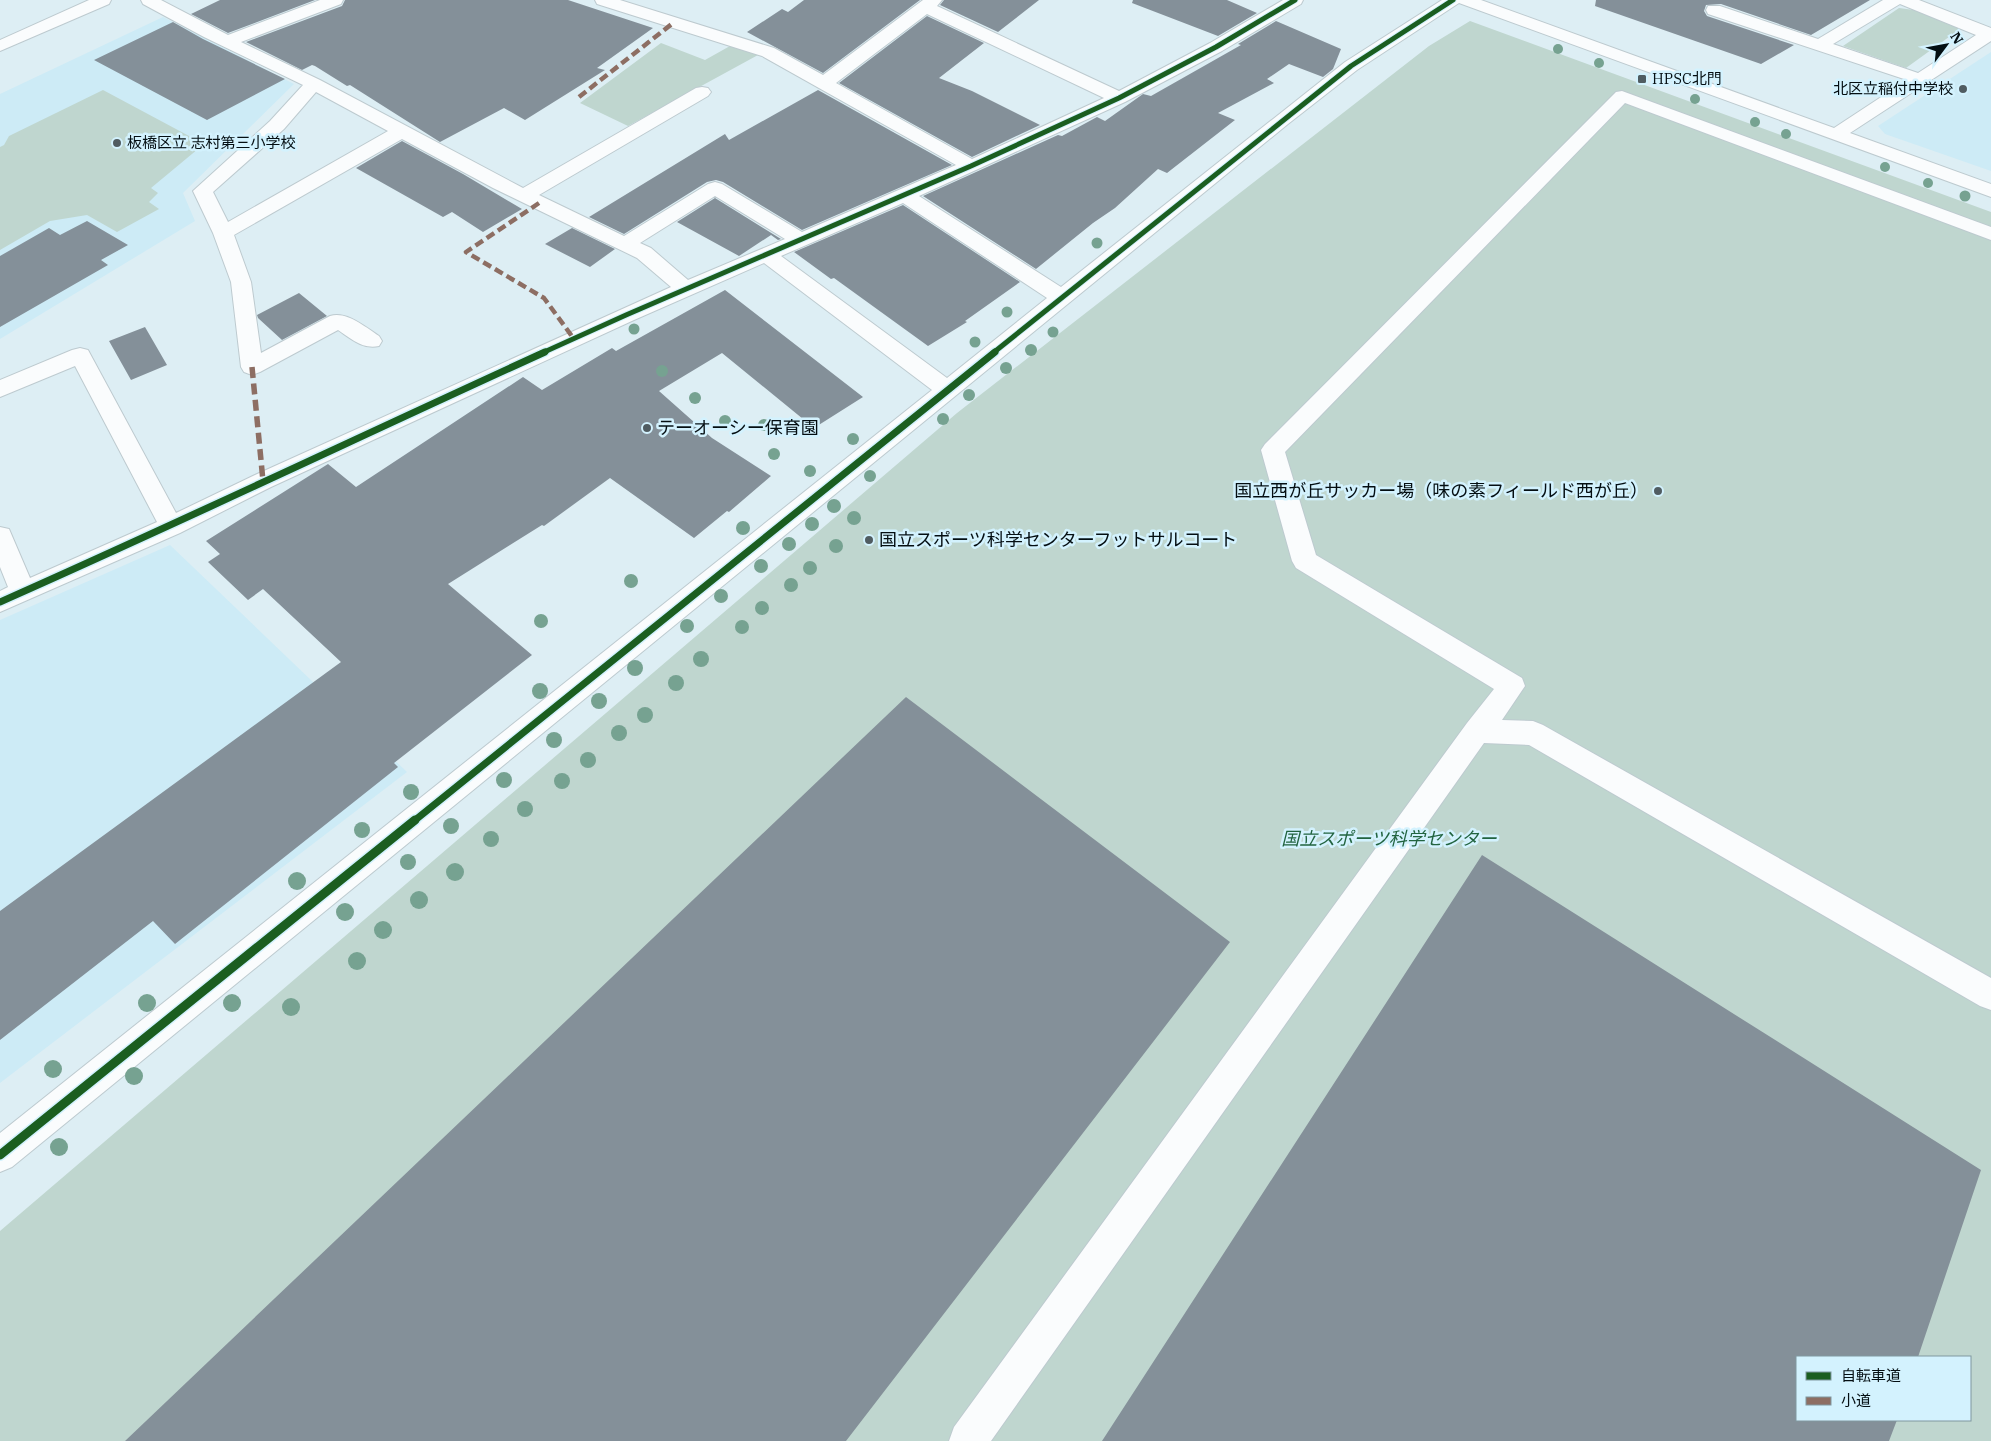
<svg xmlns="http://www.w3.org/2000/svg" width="1991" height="1441" font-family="'IBM Plex Serif','Noto Sans JP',serif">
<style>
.built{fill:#cdebf6}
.green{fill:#bfd6cf;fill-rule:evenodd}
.building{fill:#849099}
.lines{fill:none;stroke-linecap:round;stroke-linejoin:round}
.minor-casing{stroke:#bdcacf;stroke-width:2}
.minor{fill:#fafcfd;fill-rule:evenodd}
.quiet-far1{stroke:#8d6e63;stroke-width:4.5;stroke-dasharray:9 4.5;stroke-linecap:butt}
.quiet{stroke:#8d6e63;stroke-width:5.5;stroke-dasharray:11 5.5;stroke-linecap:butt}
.cycleway-far2-casing{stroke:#d3f2fe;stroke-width:7}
.cycleway-far1-casing{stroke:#d3f2fe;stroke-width:10}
.cycleway-casing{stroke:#d3f2fe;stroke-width:12}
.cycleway-far2{stroke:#1b5e20;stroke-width:5}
.cycleway-far1{stroke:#1b5e20;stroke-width:7}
.cycleway{stroke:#1b5e20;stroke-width:9}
.tree{fill:#76a291}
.poi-dot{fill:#505c61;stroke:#d3f2fe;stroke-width:2}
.labels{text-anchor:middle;stroke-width:5;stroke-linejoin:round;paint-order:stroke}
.far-poi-label{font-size:15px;fill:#040e12;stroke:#d3f2fe;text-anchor:start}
.poi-label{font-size:18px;fill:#040e12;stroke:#d3f2fe;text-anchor:start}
.park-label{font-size:18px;font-style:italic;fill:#226440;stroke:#d3f2fe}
</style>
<rect width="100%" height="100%" fill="#ddeef4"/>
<!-- built -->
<path class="built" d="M163,17L294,84L183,193L195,221L0,339V94Z
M1991,52V171L1885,134L1878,126Z
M170,545L407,772L0,1083V620Z"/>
<!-- green -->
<path class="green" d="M1899,8L1914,10L1960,29L1906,68L1843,46Z
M1470,21L1991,212V1441H0V1231L957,413L1429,46ZM1797,1357H1970V1420H1797Z
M661,43L705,60L730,46L758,55L628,126L580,103Z
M103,90L204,144L151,188L158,193L149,202L159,209L117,232L87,215L50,221L0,250V147L4,145L9,136Z"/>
<!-- building -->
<path class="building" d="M220,0H315L228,33L191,14Z
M345,0H568L653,28L597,68L605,70L525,120L504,108L440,142L350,85L347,86L315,66L312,65L302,70L246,42L342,6Z
M804,0H920L823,73L747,32L782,9L788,12Z
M944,0H1039L998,32L940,5Z
M1133,0H1227L1257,13L1218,36L1132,3Z
M1596,0H1870L1811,35L1721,4L1706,5L1704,11L1707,16L1794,45L1761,64L1595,6Z
M927,16L984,43L939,78L972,91L1040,125L972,157L839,83Z
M1276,21L1341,49L1333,69L1323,77L1289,64L1267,79L1274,83L1218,113L1235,120L1167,173L1158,169L1115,208L1093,223L1036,269L923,196L1058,135L1062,136L1097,117L1105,121L1143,94L1151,96L1241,45L1238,44Z
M173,22L203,39L285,79L207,120L94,60Z
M818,90L952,165L802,230L723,182L716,180L707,182L624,234L589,217L725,134L729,140Z
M402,141L463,174L522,209L483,232L452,212L443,217L356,168Z
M715,198L781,239L778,240L771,235L739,256L677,222Z
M903,205L1020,282L965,321L967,322L928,346L834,278L831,279L794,252Z
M87,221L128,245L101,260L108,265L0,327V256L49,228L60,235Z
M572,228L615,249L590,267L545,244Z
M725,290L863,397L814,428L722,353L659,391L712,438L771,476L729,512L727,511L694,538L610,478L544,526L542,525L448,584L532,655L394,763L398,767L175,944L153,921L0,1040V911L341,662L263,589L248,600L208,562L220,554L206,541L328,464L356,487L523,377L542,390L612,348L616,351Z
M299,293L327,316L282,340L258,318L257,315Z
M145,327L167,365L131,380L109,341Z
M906,697L1230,942L846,1441H125Z
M1482,855L1981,1170L1918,1357H1797V1420H1897L1889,1441H1102Z"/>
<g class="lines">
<defs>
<path id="minor" d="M89,0H111L109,4L0,51V40Z
M141,0H161L228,35L320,0H343L341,4L241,42L320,80L523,188L696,88L702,87L708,88L711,92L708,96L539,195L624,236L708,184L715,182L722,184L802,232L956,165L762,56L597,4L595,0H620L774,48L823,75L923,0H942L937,6L1119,91L1210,43L1283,0H1303L1301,4L1222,51L1125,102L919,196L1061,287L1345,62L1442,0H1481L1834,128L1907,80L1708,14L1706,10L1708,6H1720L1818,39L1883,0H1919L1991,28V41L1850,133L1991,184V197L1459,3L1357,70L1288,124L12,1167L0,1172V1133L932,390L764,263L634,320L271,487L180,533L0,612V591L8,587L0,567V527L9,529L30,578L157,522L75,366L0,397V380L72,350L80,348L88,350L176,513L255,475L671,287L637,258L493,188L402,139L234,235L251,282L261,353L330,316C347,311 365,327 379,336L382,341L379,346C363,350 350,338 338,330L260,372L252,375L244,372L241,367L231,282L213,233L193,191L270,121L303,85L204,37L143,4ZM1900,4L1976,35L1918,73L1833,44ZM927,14L1104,98L972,159L836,83ZM316,92L388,131L228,222L213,192L284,129ZM715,196L785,239L688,280L651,248L640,243ZM903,203L1047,298L947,378L781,256Z
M1622,91L1991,227V240L1625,103L1285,452L1316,555L1522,678L1525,686L1502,720L1533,721L1543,725L1991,978V1010L1980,1006L1529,745L1484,743L991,1441H949L954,1427L1467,723L1494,689L1296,568L1292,561L1261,450L1265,444L1616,92Z"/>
</defs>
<!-- minor casing -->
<use href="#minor" class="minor-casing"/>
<!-- minor -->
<use href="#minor" class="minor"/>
<!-- quiet-far1 -->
<path class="quiet-far1" d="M579,97L673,23
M539,203L466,252L544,298L574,339"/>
<!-- quiet -->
<path class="quiet" d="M252,367L263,481"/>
<defs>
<path id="cycleway-far2" d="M542,353L626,315L971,166L1119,98L1216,47L1295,0
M993,353L1351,66L1453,0"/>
<path id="cycleway-far1" d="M0,602C183,521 363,435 545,352
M414,821L995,352"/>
<path id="cycleway" d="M0,1155L415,820"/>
</defs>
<!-- cycleway-far2 casing -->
<use href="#cycleway-far2" class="cycleway-far2-casing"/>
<!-- cycleway-far1 casing -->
<use href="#cycleway-far1" class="cycleway-far1-casing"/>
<!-- cycleway casing -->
<use href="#cycleway" class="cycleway-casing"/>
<!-- cycleway-far2 -->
<use href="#cycleway-far2" class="cycleway-far2"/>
<!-- cycleway-far1 -->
<use href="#cycleway-far1" class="cycleway-far1"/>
<!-- cycleway -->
<use href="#cycleway" class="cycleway"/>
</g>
<!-- trees -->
<g class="tree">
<circle cx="1558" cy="49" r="5"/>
<circle cx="1599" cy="63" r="5"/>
<circle cx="1695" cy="99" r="5"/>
<circle cx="1755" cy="122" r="5"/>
<circle cx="1786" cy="134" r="5"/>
<circle cx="1885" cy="167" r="5"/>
<circle cx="1928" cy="183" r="5"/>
<circle cx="1965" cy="196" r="5.5"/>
<circle cx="1097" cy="243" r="5.5"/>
<circle cx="1007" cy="312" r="5.5"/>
<circle cx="634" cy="329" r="5.5"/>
<circle cx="1053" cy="332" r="5.5"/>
<circle cx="975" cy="342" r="5.5"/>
<circle cx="1031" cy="350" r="6"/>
<circle cx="1006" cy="368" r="6"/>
<circle cx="662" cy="371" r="6"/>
<circle cx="969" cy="395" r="6"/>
<circle cx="695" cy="398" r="6"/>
<circle cx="943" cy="419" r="6"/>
<circle cx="725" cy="421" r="6"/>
<circle cx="764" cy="425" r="6"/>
<circle cx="853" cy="439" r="6"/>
<circle cx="774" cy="454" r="6"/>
<circle cx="810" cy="471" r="6"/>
<circle cx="870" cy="476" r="6"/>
<circle cx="834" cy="506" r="7"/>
<circle cx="854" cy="518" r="7"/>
<circle cx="812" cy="524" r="7"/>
<circle cx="743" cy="528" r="7"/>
<circle cx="789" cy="544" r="7"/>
<circle cx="836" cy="546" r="7"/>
<circle cx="761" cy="566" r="7"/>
<circle cx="810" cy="568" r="7"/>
<circle cx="631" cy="581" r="7"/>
<circle cx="791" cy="585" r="7"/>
<circle cx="721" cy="596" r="7"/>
<circle cx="762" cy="608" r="7"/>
<circle cx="541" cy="621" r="7"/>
<circle cx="687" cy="626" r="7"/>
<circle cx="742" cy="627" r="7"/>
<circle cx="701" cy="659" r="8"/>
<circle cx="635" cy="668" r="8"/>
<circle cx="676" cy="683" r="8"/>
<circle cx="540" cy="691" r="8"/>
<circle cx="599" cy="701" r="8"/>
<circle cx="645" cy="715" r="8"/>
<circle cx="619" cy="733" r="8"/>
<circle cx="554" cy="740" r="8"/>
<circle cx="588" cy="760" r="8"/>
<circle cx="504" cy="780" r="8"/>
<circle cx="562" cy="781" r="8"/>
<circle cx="411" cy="792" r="8"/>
<circle cx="525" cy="809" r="8"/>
<circle cx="451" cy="826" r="8"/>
<circle cx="362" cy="830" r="8"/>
<circle cx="491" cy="839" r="8"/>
<circle cx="408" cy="862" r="8"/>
<circle cx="455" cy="872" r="9"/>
<circle cx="297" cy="881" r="9"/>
<circle cx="419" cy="900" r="9"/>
<circle cx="345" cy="912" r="9"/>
<circle cx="383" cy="930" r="9"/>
<circle cx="357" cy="961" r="9"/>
<circle cx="147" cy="1003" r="9"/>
<circle cx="232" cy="1003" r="9"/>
<circle cx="291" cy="1007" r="9"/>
<circle cx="53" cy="1069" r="9"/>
<circle cx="134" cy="1076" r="9"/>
<circle cx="59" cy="1147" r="9"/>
</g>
<!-- markers -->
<g class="poi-dot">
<rect x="1637" y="74" width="10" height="10" rx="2.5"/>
<circle cx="1963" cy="89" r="5"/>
<circle cx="117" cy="143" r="5"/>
<circle cx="647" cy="428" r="5"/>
<circle cx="1658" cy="491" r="5"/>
<circle cx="869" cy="540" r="5"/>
</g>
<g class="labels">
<!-- far-poi labels -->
<g class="far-poi-label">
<text x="1652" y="84">HPSC北門</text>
<text x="1953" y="94" text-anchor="end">北区立稲付中学校</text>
<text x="127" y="148">板橋区立 志村第三小学校</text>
</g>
<!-- poi labels -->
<g class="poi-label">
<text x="657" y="434">テーオーシー保育園</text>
<text x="1648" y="497" text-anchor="end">国立西が丘サッカー場（味の素フィールド西が丘）</text>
<text x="879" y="546">国立スポーツ科学センターフットサルコート</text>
</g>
<!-- park labels -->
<g class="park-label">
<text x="1389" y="845">国立スポーツ科学センター</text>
</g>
</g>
<!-- legend -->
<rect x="1796" y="1356" width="175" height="65" fill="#d3f2fe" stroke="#8097a0"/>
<rect x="1806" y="1372" width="25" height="8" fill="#1b5e20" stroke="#8097a0"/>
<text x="1841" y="1381" font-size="15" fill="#040e12">自転車道</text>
<rect x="1806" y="1397" width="25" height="8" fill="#8d6e63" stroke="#8097a0"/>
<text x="1841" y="1406" font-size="15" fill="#040e12">小道</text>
<!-- north arrow -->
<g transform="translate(1946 45) rotate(58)" stroke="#d3f2fe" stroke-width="4" paint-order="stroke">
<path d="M0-4L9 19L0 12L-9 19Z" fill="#040e12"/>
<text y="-8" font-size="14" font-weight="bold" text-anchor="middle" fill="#040e12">N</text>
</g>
</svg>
